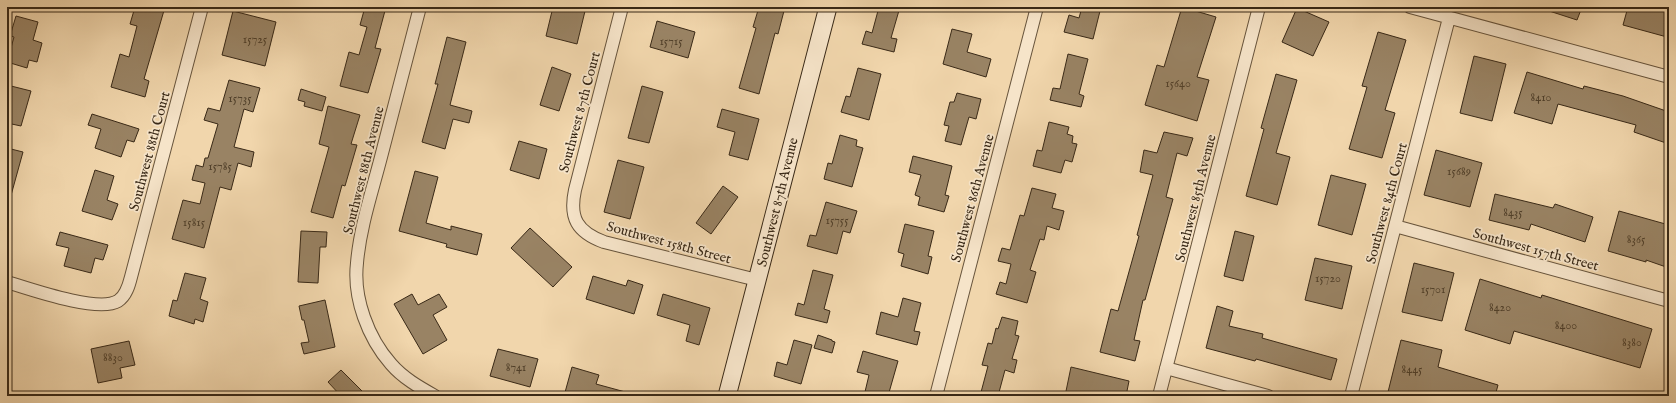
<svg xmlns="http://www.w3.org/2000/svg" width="1676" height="403" font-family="'IM FELL English',serif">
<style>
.building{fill:#998364;stroke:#392917}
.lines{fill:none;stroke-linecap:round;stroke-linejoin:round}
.street-casing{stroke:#67543c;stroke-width:14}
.secondary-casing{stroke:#392917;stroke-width:19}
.street{stroke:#f6e4c9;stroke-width:12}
.secondary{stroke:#f6e4c9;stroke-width:17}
.labels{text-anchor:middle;stroke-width:3.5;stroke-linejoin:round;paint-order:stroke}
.number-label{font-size:12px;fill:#51402a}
.street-label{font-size:14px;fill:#392917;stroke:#f6e4c9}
</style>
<rect width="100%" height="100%" fill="#f1d6ac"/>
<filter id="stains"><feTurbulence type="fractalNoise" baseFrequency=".005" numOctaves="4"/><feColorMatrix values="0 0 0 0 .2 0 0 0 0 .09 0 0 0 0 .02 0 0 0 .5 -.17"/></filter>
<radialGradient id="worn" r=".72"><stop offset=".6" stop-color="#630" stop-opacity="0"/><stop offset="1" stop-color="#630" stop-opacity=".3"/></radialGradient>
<!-- building -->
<path class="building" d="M135,7H165L144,79L149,81L145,97L111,87L120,54L129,57L137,26L130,24Z
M365,7H386L375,48L381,49L368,93L340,86L349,52L359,55L367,27L360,25Z
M553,7H586L577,44L546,36Z
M759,7H785L778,34L775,33L759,94L739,88L756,28L753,27Z
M879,7H900L891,38L897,39L894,52L862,44L866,31L872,33Z
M1082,7H1101L1093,39L1064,32L1069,15L1079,18Z
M1182,7L1216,17L1197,77L1209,80L1197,121L1145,105L1157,65L1164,67Z
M1544,7H1582L1577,20L1543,9Z
M1628,7H1669V30L1667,37L1623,25Z
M1297,8L1329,22L1313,56L1282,42Z
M233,11L276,22L265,66L222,55Z
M16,16L38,22L33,40L42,43L37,62L29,60L27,68L7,62L14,37L10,36Z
M657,21L695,32L688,58L650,47Z
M952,29L972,34L967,52L991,59L986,77L943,64Z
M1378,32L1406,40L1385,110L1395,113L1382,158L1349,149L1367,87L1362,86Z
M447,37L466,42L450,105L472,111L469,123L453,119L445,149L422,142L438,84H435Z
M1068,54L1088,59L1079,94L1084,96L1081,107L1050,100L1053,88L1060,89Z
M1474,56L1506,64L1492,121L1460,113Z
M552,67L571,74L559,111L540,105Z
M858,68L881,74L869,120L841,112L846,96L850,97Z
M1527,72L1583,89L1584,86L1623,96L1669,112V144L1634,132L1636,125L1558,104L1552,124L1514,113Z
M1276,74L1297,80L1276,153L1290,157L1277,205L1246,196L1264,129L1261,128Z
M229,80L260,88L253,112L244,109L234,147L254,152L251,167L238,163L231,190L220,187L204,248L172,239L183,200L200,204L205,183L192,180L196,165L203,167L205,158H208L218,124L204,120L208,108L220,111Z
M7,85L31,91L21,126L7,123Z
M642,86L663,92L649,143L628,138Z
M301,89L326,97L322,111L304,106L305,102L298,100Z
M957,93L981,99L976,119L969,117L961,145L945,141L949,126L944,125L950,102H954Z
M328,106L360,115L351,144L357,145L345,186L342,185L333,218L311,212L329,147L319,144Z
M722,109L759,119L748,160L729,155L735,132L717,127Z
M92,114L139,129L134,142L127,140L121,157L95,148L101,129L88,125Z
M1049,122L1069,127L1067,134L1073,136L1072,143L1077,144L1072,162L1065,160L1061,173L1033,166L1037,150L1042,151Z
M1164,132L1193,138L1187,156L1177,153L1166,197L1173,199L1145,300H1143L1134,340L1140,341L1135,361L1100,352L1111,309L1118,311L1139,236L1137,235L1153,175L1140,172L1144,150L1157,153Z
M840,135L857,140L856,146L863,148L852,187L824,179L828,163L832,164Z
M519,141L547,149L539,179L510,170Z
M7,148L23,152L10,199H7Z
M1436,150L1482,163L1470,207L1424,195Z
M913,156L952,166L945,195L949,196L944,212L918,205L920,197L915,195L921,175L909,172Z
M618,160L644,167L630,219L604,212Z
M95,170L114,176L107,200L118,204L112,220L82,211Z
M415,171L438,177L426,223L451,230V226L482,234L477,255L446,247L447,244L399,231Z
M1331,175L1366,184L1352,235L1318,225Z
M723,186L738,197L711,234L696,223Z
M1032,188L1056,194L1052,208L1064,211L1059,230L1047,226L1044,240L1040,239L1030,270L1036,272L1027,303L996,294L1000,282L1006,284L1011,264L998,261L1002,248L1010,250L1020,215L1024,216Z
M1495,194L1553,208L1555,204L1593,217L1585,242L1531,224L1529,230L1489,220Z
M826,202L857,211L850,233L843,231L837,254L807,246L810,235L816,236Z
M1619,211L1669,225V268L1646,260V262L1608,251Z
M905,224L934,231L928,256L932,257L928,274L901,266L904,254L898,252Z
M530,228L572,267L553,287L511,248Z
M301,231L327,232L326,247H320L318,283L298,282Z
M1235,231L1254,236L1243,281L1224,276Z
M60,232L108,245L103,260L95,258L91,273L64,266L69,248L56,245Z
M1315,258L1352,266L1342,309L1305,300Z
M1414,263L1454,273L1442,321L1402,312Z
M813,270L833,275L824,309L830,311L827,323L795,315L798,303L804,305Z
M185,273L206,278L200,299L208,302L203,322L195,319L194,324L169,316L173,300L177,301Z
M593,276L626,286L628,280L643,285L634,314L586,299Z
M1480,279L1541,298L1542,295L1652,329L1640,368L1514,331L1510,344L1465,330Z
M412,294L418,305L439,294L447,307L433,315L447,340L423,354L394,304Z
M663,294L710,308L699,345L686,341L690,325L657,315Z
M903,298L921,303L914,331L920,332L917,345L876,334L881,312L898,317Z
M325,300L335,347L304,354L301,343L309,342L304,320H302L299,306Z
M1217,306L1233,311L1229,326L1263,334L1262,338L1337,359L1331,380L1256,359L1255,361L1206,348Z
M1002,317L1018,321L1015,335L1019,336L1012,359L1017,360L1014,373L1005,370L998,396H980L988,366L982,365L988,343L992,344L996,328L998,329Z
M818,335L832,340V341L835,342L832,353L814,348Z
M794,340L812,345L801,384L774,376L777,362L787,365Z
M1401,340L1442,350L1438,367L1498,385L1495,396H1387Z
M129,341L135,365L120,368L122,378L98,383L91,349Z
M498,349L538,359L530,387L490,376Z
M863,351L898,361L888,396H864L869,375L857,372Z
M572,367L599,375L596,384L629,393L628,396H564Z
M1071,367L1129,381L1126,396H1116L1102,392L1101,396H1065Z
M341,370L367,396H341L328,382Z"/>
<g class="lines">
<defs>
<path id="street" d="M420,7C407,57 394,107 381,157C372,192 360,227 357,263C353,298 368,338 391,364C403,378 419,387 435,396
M622,7L575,190C569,218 577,232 604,242L757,280
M1410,7L1669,77
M1395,226L1669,301
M7,282C30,289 98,313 118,301C126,296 129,285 131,277L202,7
M1166,368L1268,396
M936,396L1037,7
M1159,396L1259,7
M1351,396L1449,18"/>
<path id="secondary" d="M727,396L828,7"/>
</defs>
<!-- street casing -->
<use href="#street" class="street-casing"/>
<!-- secondary casing -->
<use href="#secondary" class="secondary-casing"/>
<!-- street -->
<use href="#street" class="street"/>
<!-- secondary -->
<use href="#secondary" class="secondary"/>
</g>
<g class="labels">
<!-- number labels -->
<g class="number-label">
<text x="255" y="43">15725</text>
<text x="671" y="45">15715</text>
<text x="1178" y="87">15640</text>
<text x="1541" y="101">8410</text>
<text x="240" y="102">15735</text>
<text x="220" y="170">15785</text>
<text x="1459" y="175">15689</text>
<text x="1513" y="216">8435</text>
<text x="837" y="224">15755</text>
<text x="194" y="226">15815</text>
<text x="1636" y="243">8365</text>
<text x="1328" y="282">15720</text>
<text x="1433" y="293">15701</text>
<text x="1500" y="311">8420</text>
<text x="1566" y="329">8400</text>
<text x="1632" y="346">8380</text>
<text x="113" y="361">8830</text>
<text x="516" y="371">8741</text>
<text x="1412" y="373">8445</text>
</g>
<!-- street labels -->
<g class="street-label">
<text transform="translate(579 112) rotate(-75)" y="5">Southwest 87th Court</text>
<text transform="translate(149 151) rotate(-75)" y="5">Southwest 88th Court</text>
<text transform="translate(363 170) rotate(-76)" y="5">Southwest 88th Avenue</text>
<text transform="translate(972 198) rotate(-75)" y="5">Southwest 86th Avenue</text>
<text transform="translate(1195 198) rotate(-76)" y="5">Southwest 85th Avenue</text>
<text transform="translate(777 202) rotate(-76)" y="5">Southwest 87th Avenue</text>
<text transform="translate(1386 203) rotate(-75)" y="5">Southwest 84th Court</text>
<text transform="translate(669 242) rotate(15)" y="5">Southwest 158th Street</text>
<text transform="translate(1536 249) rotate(15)" y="5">Southwest 157th Street</text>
</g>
</g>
<!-- margin -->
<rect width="1676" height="403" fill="none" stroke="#f1d6ac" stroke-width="24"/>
<rect x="8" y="8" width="1660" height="387" fill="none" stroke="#392917" stroke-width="2"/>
<rect x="12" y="12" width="1652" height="379" fill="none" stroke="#392917"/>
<rect width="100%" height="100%" filter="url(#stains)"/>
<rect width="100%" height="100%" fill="url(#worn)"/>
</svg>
